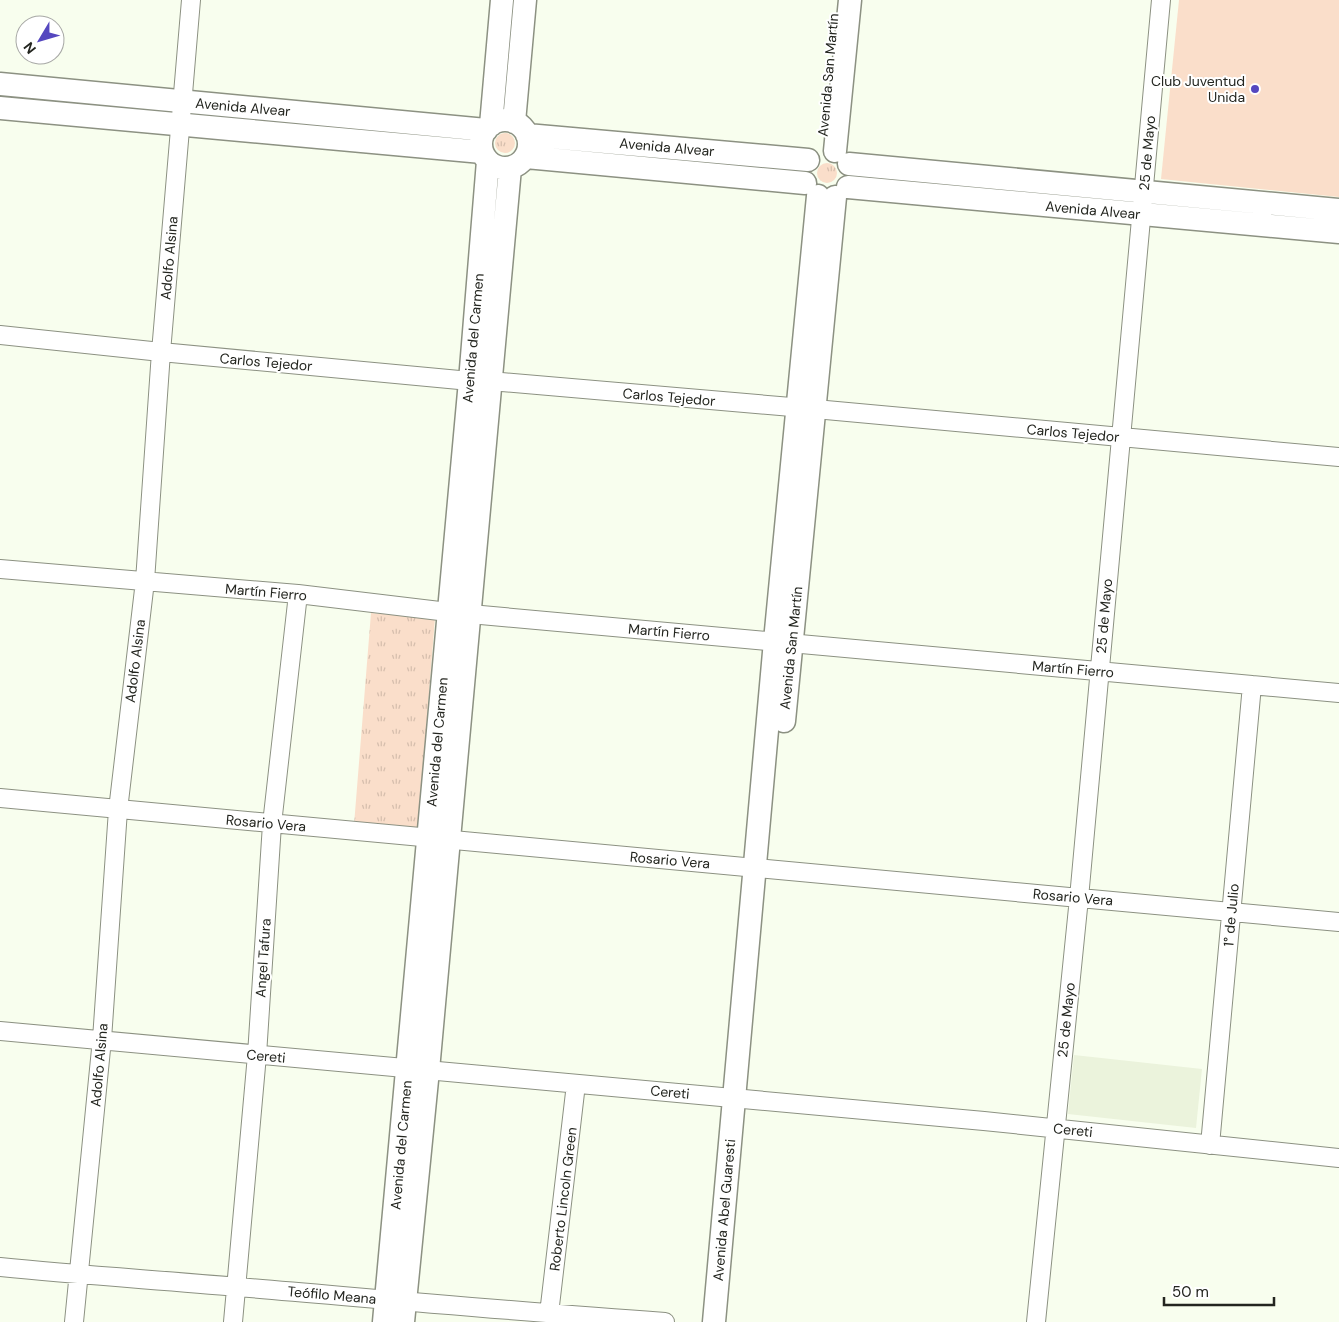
<svg xmlns="http://www.w3.org/2000/svg" width="1339" height="1322" font-family="'DM Sans',sans-serif">
<style>
.built{fill:#ebf3dc}
.grass{fill:url(#grass-tufts)}
.pitch{fill:#fadeca}
.lines{fill:none;stroke-linecap:round;stroke-linejoin:round}
.minor-casing{stroke:#8c9182;stroke-width:20}
.major-casing{stroke:#8c9182;stroke-width:25}
.minor{stroke:#fff;stroke-width:18}
.major{stroke:#fff;stroke-width:22}
.poi-dot{fill:#5547bf;stroke:#fff;stroke-width:2}
.labels{text-anchor:middle;stroke-width:4;stroke-linejoin:round;paint-order:stroke}
.street-label{font-size:14px;fill:#23251f;stroke:#fff}
.poi-label{font-size:14px;fill:#23251f;stroke:#fff;text-anchor:end}
</style>
<defs>
<pattern id="grass-tufts" width="24" height="20" patternUnits="userSpaceOnUse" patternTransform="scale(1.25)"><rect width="24" height="20" fill="#fadeca"/><path d="M3 7l-1-3M5 7V3M7 7l1-3M15 17l-1-3M17 17v-4M19 17l1-3" fill="none" stroke="#d6bead"/></pattern>
</defs>
<rect width="100%" height="100%" fill="#f8feee"/>
<!-- built -->
<path class="built" d="M1074,1055L1202,1069L1196,1128L1068,1114Z"/>
<!-- grass -->
<path class="grass" d="M0,94L163,109L162,113L0,98Z
M495 143a10 10 0 1 1 20 0a10 10 0 1 1-20 0Z
M817 173a10 10 0 1 1 20 0a10 10 0 1 1-20 0Z
M371,613L435,618L418,831L354,825Z"/>
<!-- pitch -->
<path class="pitch" d="M1179,0H1339V197L1161,179Z"/>
<g class="lines">
<defs>
<path id="minor" d="M0,335L161,352L470,381H490L815,409L1339,457
M0,569L298,594L448,612L1339,693
M0,798L1339,922
M0,1031L984,1121L1339,1158
M1210,1145L1252,685
M0,1267C79,1275 159,1280 238,1287C380,1299 522,1312 665,1322
M549,1314L576,1084
M74,1322L102,1039L118,810L145,581L161,352L191,0
M233,1322L257,1055L272,824L298,594
M1036,1322L1079,898L1161,0"/>
<path id="major" d="M0,84L486,130
M0,108L482,152
M481 144a24 24 0 1 1 48 0a24 24 0 1 1-48 0Z
M514,122L525,0
M491,125L502,0
M527,135L808,160
M835,151L850,0
M526,157L805,183
M849,164L1339,210
M848,187L1339,232
M784,721L835,197
M384,1322L470,381L488,161
M403,1322L428,1070L510,168
M714,1322L775,641L818,196"/>
</defs>
<!-- minor casing -->
<use href="#minor" class="minor-casing"/>
<!-- major casing -->
<use href="#major" class="major-casing"/>
<!-- minor -->
<use href="#minor" class="minor"/>
<!-- major -->
<use href="#major" class="major"/>
</g>
<!-- markers -->
<circle class="poi-dot" cx="1255" cy="89" r="5"/>
<g class="labels">
<!-- street labels -->
<g class="street-label">
<text transform="translate(828 75) rotate(-85)" y="5">Avenida San Martín</text>
<text transform="translate(243 107) rotate(5)" y="5">Avenida Alvear</text>
<text transform="translate(667 147) rotate(5)" y="5">Avenida Alvear</text>
<text transform="translate(1147 153) rotate(-85)" y="5">25 de Mayo</text>
<text transform="translate(1093 210) rotate(5)" y="5">Avenida Alvear</text>
<text transform="translate(169 258) rotate(-85)" y="5">Adolfo Alsina</text>
<text transform="translate(473 338) rotate(-85)" y="5">Avenida del Carmen</text>
<text transform="translate(266 362) rotate(5)" y="5">Carlos Tejedor</text>
<text transform="translate(669 397) rotate(5)" y="5">Carlos Tejedor</text>
<text transform="translate(1073 433) rotate(5)" y="5">Carlos Tejedor</text>
<text transform="translate(266 592) rotate(5)" y="5">Martín Fierro</text>
<text transform="translate(1104 616) rotate(-85)" y="5">25 de Mayo</text>
<text transform="translate(669 632) rotate(5)" y="5">Martín Fierro</text>
<text transform="translate(791 648) rotate(-84)" y="5">Avenida San Martín</text>
<text transform="translate(135 661) rotate(-83)" y="5">Adolfo Alsina</text>
<text transform="translate(1073 669) rotate(5)" y="5">Martín Fierro</text>
<text transform="translate(437 742) rotate(-85)" y="5">Avenida del Carmen</text>
<text transform="translate(266 823) rotate(5)" y="5">Rosario Vera</text>
<text transform="translate(670 860) rotate(5)" y="5">Rosario Vera</text>
<text transform="translate(1073 897) rotate(5)" y="5">Rosario Vera</text>
<text transform="translate(1231 915) rotate(-85)" y="5">1° de Julio</text>
<text transform="translate(263 958) rotate(-86)" y="5">Angel Tafura</text>
<text transform="translate(1066 1020) rotate(-84)" y="5">25 de Mayo</text>
<text transform="translate(266 1056) rotate(5)" y="5">Cereti</text>
<text transform="translate(99 1065) rotate(-85)" y="5">Adolfo Alsina</text>
<text transform="translate(670 1092) rotate(5)" y="5">Cereti</text>
<text transform="translate(1073 1130) rotate(6)" y="5">Cereti</text>
<text transform="translate(401 1145) rotate(-85)" y="5">Avenida del Carmen</text>
<text transform="translate(563 1199) rotate(-83)" y="5">Roberto Lincoln Green</text>
<text transform="translate(724 1210) rotate(-85)" y="5">Avenida Abel Guaresti</text>
<text transform="translate(332 1295) rotate(5)" y="5">Teófilo Meana</text>
</g>
<!-- poi labels -->
<g class="poi-label">
<text x="1245" y="86">Club Juventud<tspan x="1245" dy="16">Unida</tspan></text>
</g>
</g>
<!-- north arrow -->
<g transform="translate(40 40) rotate(232)"><circle r="24" fill="#ffffff" stroke="#a7a8a5"/>
<path d="M0-4L9 19L0 12L-9 19Z" fill="#5547bf"/>
<text y="-8" font-size="14" font-weight="bold" text-anchor="middle" fill="#23251f">N</text>
</g>
<!-- scale -->
<path d="M1164 1297v8h110v-8" fill="none" stroke="#23251f" stroke-width="2.5"/>
<text x="1172" y="1297" font-size="15" fill="#23251f" stroke="#ffffff" stroke-width="4" paint-order="stroke">50 m</text>
</svg>
